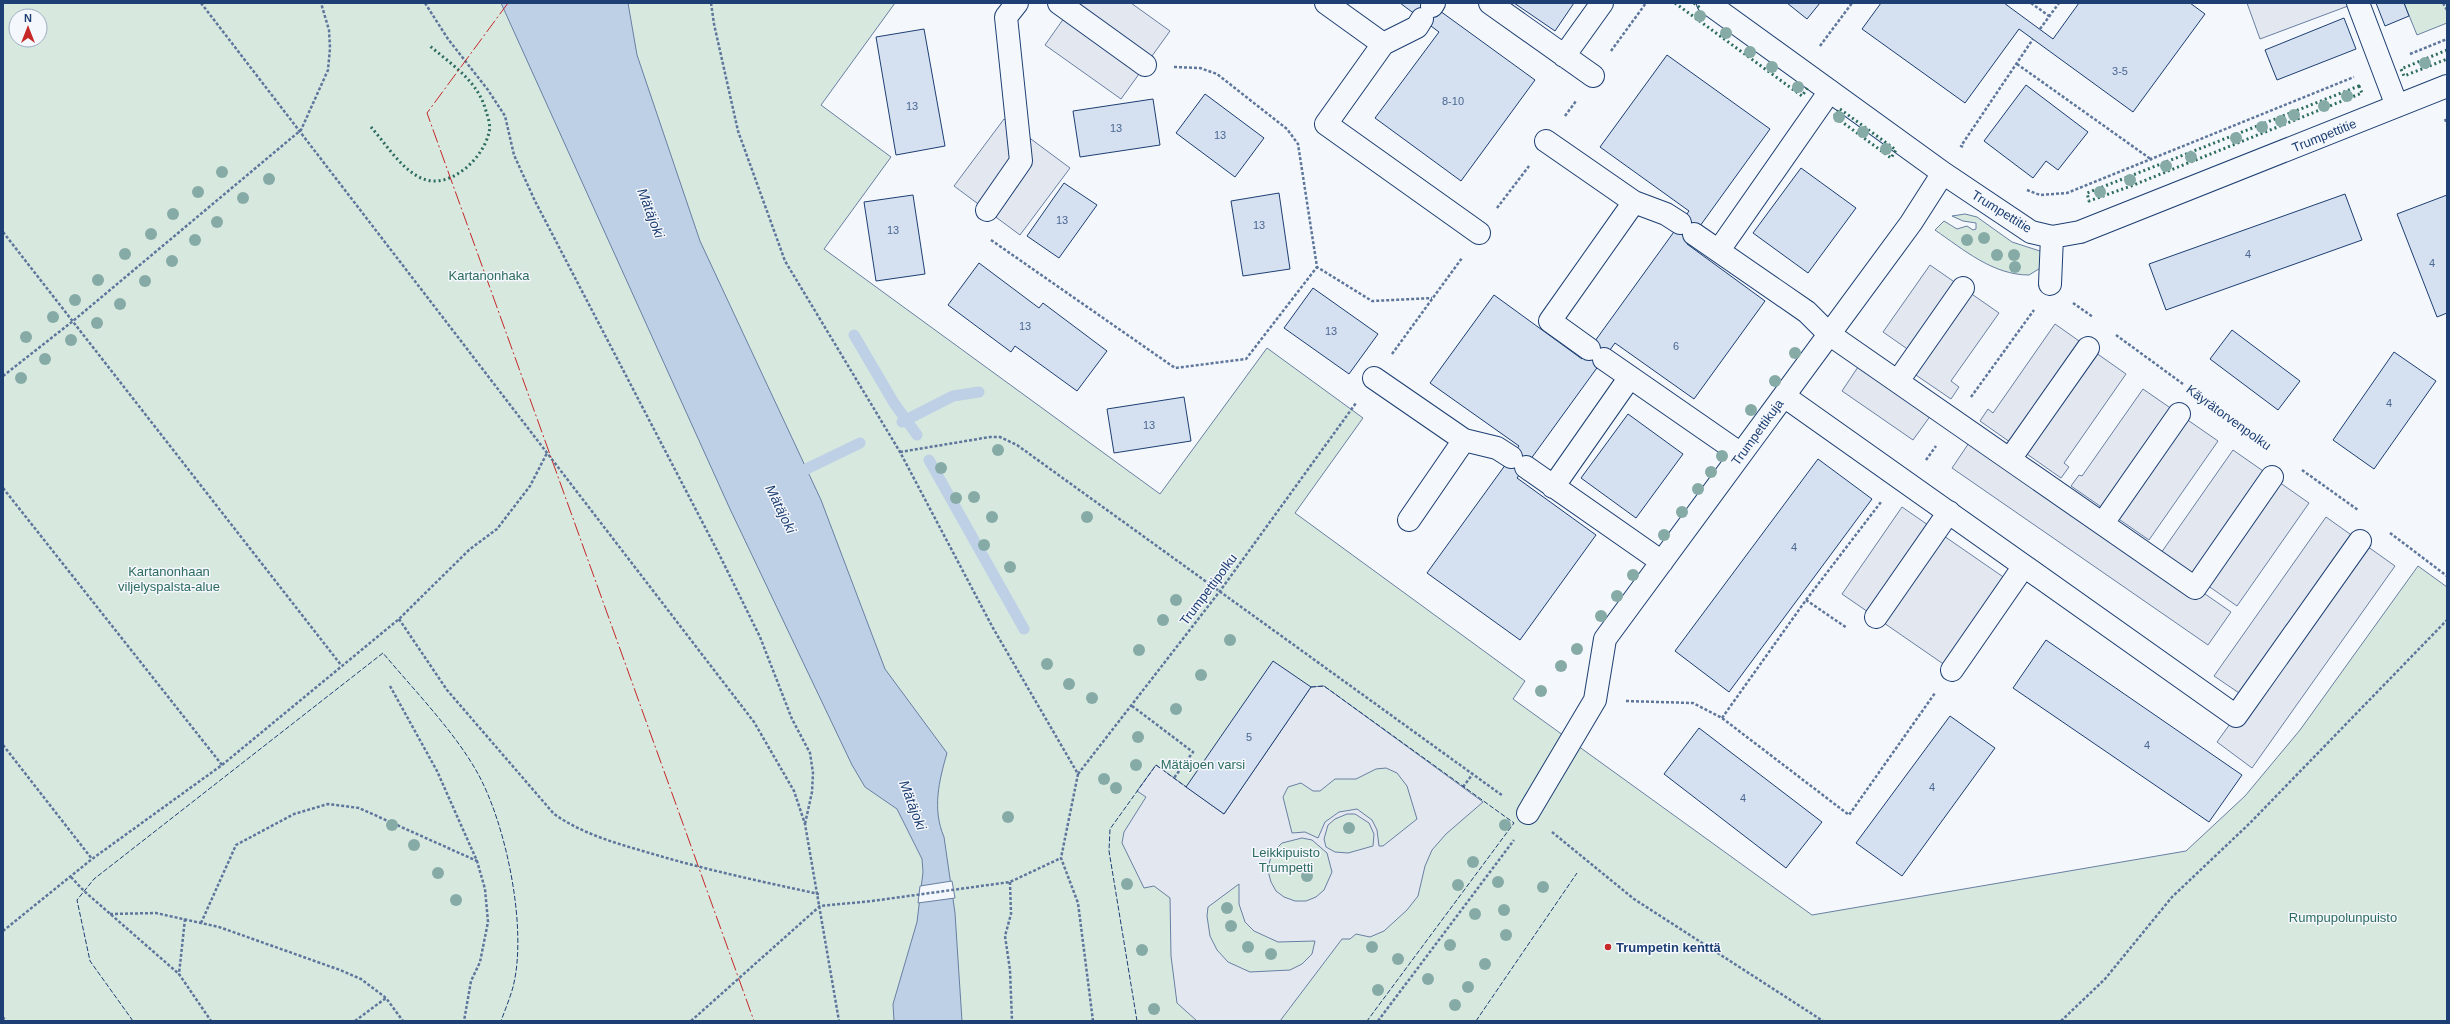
<svg xmlns="http://www.w3.org/2000/svg" width="2450" height="1024" font-family="Helvetica,sans-serif">
<style>
.green{fill:#d7e8df;stroke:#687fa3;fill-rule:evenodd}
.parking{fill:#e3e8f0;stroke:#687fa3;fill-rule:evenodd}
.water{fill:#bed0e5;stroke:#687fa3}
.pier{fill:#f4f7fb;stroke:#687fa3}
.lines{fill:none;stroke-linecap:round;stroke-linejoin:round}
.stream{stroke:#bed0e5;stroke-width:11}
.building{fill:#d5e0f0;stroke:#1d3f73}
.minor-casing{stroke:#1d3f73;stroke-width:24}
.path{stroke:#5e769c;stroke-width:2.5;stroke-dasharray:3 2;stroke-linecap:butt}
.minor{stroke:#f4f7fb;stroke-width:22}
.hedge{stroke:#2c6c60;stroke-width:3;stroke-dasharray:2 3;stroke-linecap:butt}
.fence{stroke:#1d3f73;stroke-width:1;stroke-dasharray:5 2;stroke-linecap:butt}
.power{stroke:#c62828;stroke-width:1;stroke-dasharray:14 3 2 3;stroke-linecap:butt}
.tree{fill:#86aba6}
.poi-dot{fill:#c62828;stroke:#f4f7fb;stroke-width:1.5}
.labels{text-anchor:middle;stroke-width:3;stroke-linejoin:round;paint-order:stroke}
.number-label{font-size:11px;fill:#4b6792}
.street-label{font-size:13px;fill:#1d3f73;stroke:#f4f7fb}
.park-label{font-size:13px;fill:#2c6c60;stroke:#f4f7fb}
.poi-label{font-size:13px;font-weight:bold;fill:#1d3f73;stroke:#f4f7fb;text-anchor:start}
.water-label{font-size:14px;font-style:italic;fill:#1d3f73;stroke:#f4f7fb}
</style>
<rect width="100%" height="100%" fill="#f4f7fb"/>
<!-- green -->
<path class="green" d="M3,3H895L821,105L891,157L824,249L1160,494L1267,348L1363,418L1295,513L1525,681L1513,699L1812,915L2186,851L2245,796L2300,730L2418,566L2447,587V1021H3ZM16,16H40V40H16Z
M2404,3H2447V23L2417,35Z
M1965,214L1977,217L2012,242L2043,252L2042,267L2029,275C1993,275 1964,250 1935,230L1944,221L1957,229L1967,226L1973,230L1976,229V223L1963,221L1952,216Z"/>
<!-- parking -->
<path class="parking" d="M1059,3H1131L1170,31L1121,99L1045,45L1069,11Z
M2247,3H2356L2260,39Z
M1004,119L1070,168L1020,235L954,186Z
M1930,265L1999,313L1951,381L1959,387L1951,399L1907,369L1916,355L1883,332Z
M2055,324L2126,374L2064,463L2069,467L2061,478L1980,421L1988,409L1993,413Z
M1864,358L1936,408L1913,440L1842,391Z
M2143,389L2218,441L2149,540L2071,486L2079,475L2082,476Z
M1975,434L2231,612L2208,645L1952,468Z
M2233,450L2309,503L2237,606L2161,553Z
M1902,507L2012,583L1952,670L1842,594Z
M2326,517L2395,566L2252,768L2217,742L2248,699L2214,676Z
M1324,686L1483,802L1446,834L1432,850L1425,866L1418,896L1407,910L1384,931L1370,937L1356,934L1350,939H1342L1280,1021H1197L1177,1003L1171,956L1170,898L1154,886L1144,888L1122,843L1124,832L1146,797L1137,791L1156,765L1224,814L1311,687ZM1386,768L1397,773L1407,786L1417,819L1383,846H1379L1377,830L1372,820L1357,809L1339,812L1325,822L1318,838L1305,832L1292,833L1283,797L1288,787L1301,783L1313,791H1320L1335,779H1356L1376,769ZM1347,814H1355L1369,823L1374,834L1373,846L1348,853L1335,852L1326,847L1324,839L1328,825L1335,819ZM1302,838L1312,840L1327,853L1332,872L1324,890L1316,897L1306,901H1295L1284,897L1276,891L1271,882L1268,871L1270,860L1275,850L1282,843ZM1239,884V904L1245,922L1254,931L1278,942L1315,941L1312,954L1302,964L1290,970L1250,972L1228,962L1217,950L1210,936L1207,916L1208,907Z"/>
<!-- water -->
<path class="water" d="M501,3H628L637,55L700,241L821,500L885,669L947,753C939,781 932,809 944,837L955,913L962,1021H894L893,1004L917,922L923,872L922,859L897,809L865,787L852,765L730,509Z"/>
<!-- pier -->
<path class="pier" d="M952,881L955,898L918,903L920,886Z"/>
<g class="lines">
<!-- stream -->
<path class="stream" d="M854,335L894,403L917,435
M902,422L953,396L979,392
M929,460L1024,629
M794,475L860,443"/>
</g>
<!-- building -->
<path class="building" d="M1400,3H1429L1535,80L1461,181L1375,118L1439,32Z
M1514,3H1574L1555,31Z
M1787,3H1820L1807,19Z
M1881,3H2004L2053,39L2079,3H2190L2205,14L2133,112L2019,29L1965,103L1862,29Z
M2376,3H2404L2409,16L2385,26Z
M2344,18L2356,49L2277,80L2265,50Z
M924,29L945,146L896,155L876,37Z
M1667,55L1770,129L1687,244L1765,301L1694,399L1615,343L1517,478L1596,535L1520,640L1427,573L1519,446L1430,383L1494,295L1582,359L1689,211L1600,147Z
M2026,85L2088,132L2058,170L2046,161L2033,178L1984,141Z
M1205,94L1264,138L1235,177L1176,133Z
M1153,99L1160,145L1080,157L1073,111Z
M1801,168L1856,208L1808,273L1753,233Z
M1064,183L1097,205L1059,258L1027,236Z
M1279,193L1290,269L1243,276L1231,201Z
M2345,194L2362,240L2166,310L2149,264Z
M913,195L925,274L876,281L864,202Z
M2447,195V313L2437,317L2397,214Z
M979,263L1039,308L1043,303L1107,351L1077,391L1015,346L1011,352L948,305Z
M1313,288L1378,334L1349,374L1284,328Z
M2232,330L2300,381L2278,410L2210,359Z
M2394,352L2436,381L2374,469L2333,440Z
M1184,397L1191,441L1114,453L1107,409Z
M1628,414L1683,454L1636,518L1581,478Z
M1818,459L1872,499L1729,692L1675,651Z
M2046,640L2242,775L2209,822L2013,688Z
M1273,661L1311,687L1224,814L1186,787Z
M1950,716L1995,748L1902,876L1856,843Z
M1699,728L1822,822L1786,868L1664,774Z"/>
<g class="lines">
<defs>
<path id="minor" d="M1059,3L1145,65
M1326,3L1383,44
M1490,3L1593,76
M1708,3L1943,173L2031,232L2052,237L2080,232L2447,86
M2358,3L2397,106
M1432,6L1434,3
M1422,19L1417,27L1383,44L1326,124L1479,233
M1564,56L1602,3
M1546,141L1634,202L1666,214L1680,223
M987,210L1021,161L1006,17L1017,3
M1694,234L1807,312L1829,334L2195,588L2272,477
M1719,250L1830,91
M2050,284L2052,237
M1589,349L1550,321L1634,202
M1604,359L1741,454
M1374,378L1464,440L1497,448L1511,457
M1898,381L1963,288
M1784,396L2236,716L2360,541
M2010,459L2088,348
M1526,467L1662,562
M1553,487L1630,377
M1409,520L1464,440
M2103,523L2179,414
M1876,617L1949,512
M1952,670L2024,566
M1528,813L1595,700L1605,639L1911,223L1943,173"/>
</defs>
<!-- minor casing -->
<use href="#minor" class="minor-casing"/>
<!-- path -->
<path class="path" d="M201,3L754,722L794,791L805,824L839,1021
M425,3L448,39L488,90L505,116L514,155L535,201L719,554L760,637L792,719L810,753L813,773L812,792L805,824
M711,3L714,24L738,131L785,261L900,452L993,628L1078,774L1061,858L1078,903L1093,1021
M2031,3L2049,16
M2443,3L2447,10
M2040,29L2059,3
M1820,46L1852,3
M1611,51L1646,3
M2410,54L2447,39
M2017,64L2152,160
M1174,67L1200,68L1217,74L1287,129L1298,144L1317,267L1372,301L1432,298
M1565,116L1576,101
M2445,119L2447,124
M1963,147L1961,146L2033,39
M2027,190L2040,195L2067,193L2354,77
M1497,208L1529,166
M3,232L341,665
M991,240L1175,368L1246,359L1317,267
M2073,303L2093,317
M2116,335L2183,384
M1392,354L1462,258
M3,376L73,321L301,130L328,70L330,48L329,30L321,3
M1971,397L2034,310
M2207,401L2271,447
M900,452L990,437H1000L1017,445L1503,796
M1926,460L1936,446
M2302,470L2358,510
M3,488L222,765
M2390,533L2447,576
M1806,600L1847,628
M399,619L447,690L554,814C584,835 619,844 653,854C707,870 763,882 819,894
M390,686L437,771L477,861L485,889L488,922L480,962L471,981L464,1021
M1626,701L1693,703L1722,718L1849,815L1935,693
M1132,706L1193,752L1174,778
M1722,718L1806,600L1881,502
M3,745L92,859
M1078,774L1220,591L1356,403
M1463,787L1472,775
M1552,832L1634,899L1823,1021
M71,877L84,891L179,974
M1010,882L1011,914L1005,936L1010,970L1012,1021
M110,914L156,913L219,927L340,970L361,979L386,998L403,1021
M185,919L179,974L211,1021
M201,923L236,845L294,814L328,804L359,808L477,861
M3,931L92,859L222,765L399,619L470,549L497,529L530,486L547,453
M3,1017L5,1021
M355,1021L386,998
M691,1021L820,906L872,901L1010,882L1061,858
M1378,1021L1514,840
M2061,1021L2105,979L2172,897L2250,823L2447,620"/>
<!-- minor -->
<use href="#minor" class="minor"/>
<!-- hedge -->
<path class="hedge" d="M1675,3L1802,96L1808,87
M1694,3L1700,8
M2447,50L2401,69L2404,76L2447,59
M2359,86L2362,93L2131,186L2089,201L2087,193Z
M1840,109L1896,150L1891,158L1834,116Z
M371,127C385,143 400,167 419,177C448,193 484,158 489,132C491,126 488,117 486,111C478,81 452,65 430,46"/>
<!-- fence -->
<path class="fence" d="M1311,687L1324,686L1514,823L1367,1021
M133,1021L90,961L77,900L94,879L383,653C413,689 454,731 477,772C506,823 528,929 513,987C510,998 505,1010 501,1021
M1137,1021L1109,851L1110,829L1156,765L1186,787
M1476,1021L1577,873"/>
<!-- power -->
<path class="power" d="M508,3L427,113L754,1021"/>
</g>
<!-- trees -->
<g class="tree">
<circle cx="1700" cy="16" r="6"/>
<circle cx="1726" cy="33" r="6"/>
<circle cx="1750" cy="52" r="6"/>
<circle cx="2425" cy="63" r="6"/>
<circle cx="1772" cy="67" r="6"/>
<circle cx="1798" cy="87" r="6"/>
<circle cx="2347" cy="96" r="6"/>
<circle cx="2324" cy="106" r="6"/>
<circle cx="2294" cy="115" r="6"/>
<circle cx="1839" cy="117" r="6"/>
<circle cx="2281" cy="121" r="6"/>
<circle cx="2262" cy="127" r="6"/>
<circle cx="1863" cy="132" r="6"/>
<circle cx="2236" cy="138" r="6"/>
<circle cx="1886" cy="149" r="6"/>
<circle cx="2191" cy="157" r="6"/>
<circle cx="2166" cy="166" r="6"/>
<circle cx="222" cy="172" r="6"/>
<circle cx="269" cy="179" r="6"/>
<circle cx="2130" cy="180" r="6"/>
<circle cx="198" cy="192" r="6"/>
<circle cx="2100" cy="192" r="6"/>
<circle cx="243" cy="198" r="6"/>
<circle cx="173" cy="214" r="6"/>
<circle cx="217" cy="222" r="6"/>
<circle cx="151" cy="234" r="6"/>
<circle cx="1984" cy="238" r="6"/>
<circle cx="195" cy="240" r="6"/>
<circle cx="1967" cy="240" r="6"/>
<circle cx="125" cy="254" r="6"/>
<circle cx="1997" cy="255" r="6"/>
<circle cx="2014" cy="255" r="6"/>
<circle cx="172" cy="261" r="6"/>
<circle cx="2015" cy="267" r="6"/>
<circle cx="98" cy="280" r="6"/>
<circle cx="145" cy="281" r="6"/>
<circle cx="75" cy="300" r="6"/>
<circle cx="120" cy="304" r="6"/>
<circle cx="53" cy="317" r="6"/>
<circle cx="97" cy="323" r="6"/>
<circle cx="26" cy="337" r="6"/>
<circle cx="71" cy="340" r="6"/>
<circle cx="1795" cy="353" r="6"/>
<circle cx="45" cy="359" r="6"/>
<circle cx="21" cy="378" r="6"/>
<circle cx="1775" cy="381" r="6"/>
<circle cx="1751" cy="410" r="6"/>
<circle cx="998" cy="450" r="6"/>
<circle cx="1722" cy="456" r="6"/>
<circle cx="941" cy="468" r="6"/>
<circle cx="1711" cy="472" r="6"/>
<circle cx="1698" cy="489" r="6"/>
<circle cx="974" cy="497" r="6"/>
<circle cx="956" cy="498" r="6"/>
<circle cx="1682" cy="512" r="6"/>
<circle cx="992" cy="517" r="6"/>
<circle cx="1087" cy="517" r="6"/>
<circle cx="1664" cy="535" r="6"/>
<circle cx="984" cy="545" r="6"/>
<circle cx="1010" cy="567" r="6"/>
<circle cx="1633" cy="575" r="6"/>
<circle cx="1617" cy="596" r="6"/>
<circle cx="1176" cy="600" r="6"/>
<circle cx="1601" cy="616" r="6"/>
<circle cx="1163" cy="620" r="6"/>
<circle cx="1230" cy="640" r="6"/>
<circle cx="1577" cy="649" r="6"/>
<circle cx="1139" cy="650" r="6"/>
<circle cx="1047" cy="664" r="6"/>
<circle cx="1561" cy="666" r="6"/>
<circle cx="1201" cy="675" r="6"/>
<circle cx="1069" cy="684" r="6"/>
<circle cx="1541" cy="691" r="6"/>
<circle cx="1092" cy="698" r="6"/>
<circle cx="1176" cy="709" r="6"/>
<circle cx="1138" cy="737" r="6"/>
<circle cx="1136" cy="765" r="6"/>
<circle cx="1104" cy="779" r="6"/>
<circle cx="1116" cy="788" r="6"/>
<circle cx="1008" cy="817" r="6"/>
<circle cx="392" cy="825" r="6"/>
<circle cx="1505" cy="825" r="6"/>
<circle cx="1349" cy="828" r="6"/>
<circle cx="414" cy="845" r="6"/>
<circle cx="1473" cy="862" r="6"/>
<circle cx="438" cy="873" r="6"/>
<circle cx="1307" cy="876" r="6"/>
<circle cx="1498" cy="882" r="6"/>
<circle cx="1127" cy="884" r="6"/>
<circle cx="1458" cy="885" r="6"/>
<circle cx="1543" cy="887" r="6"/>
<circle cx="456" cy="900" r="6"/>
<circle cx="1227" cy="908" r="6"/>
<circle cx="1504" cy="910" r="6"/>
<circle cx="1475" cy="914" r="6"/>
<circle cx="1231" cy="926" r="6"/>
<circle cx="1506" cy="935" r="6"/>
<circle cx="1450" cy="945" r="6"/>
<circle cx="1248" cy="947" r="6"/>
<circle cx="1372" cy="947" r="6"/>
<circle cx="1142" cy="950" r="6"/>
<circle cx="1271" cy="954" r="6"/>
<circle cx="1398" cy="959" r="6"/>
<circle cx="1485" cy="964" r="6"/>
<circle cx="1428" cy="979" r="6"/>
<circle cx="1468" cy="987" r="6"/>
<circle cx="1378" cy="990" r="6"/>
<circle cx="1455" cy="1005" r="6"/>
<circle cx="1154" cy="1009" r="6"/>
</g>
<!-- markers -->
<circle class="poi-dot" cx="1608" cy="947" r="4"/>
<g class="labels">
<!-- number labels -->
<g class="number-label">
<text x="2120" y="75">3-5</text>
<text x="1453" y="105">8-10</text>
<text x="912" y="110">13</text>
<text x="1116" y="132">13</text>
<text x="1220" y="139">13</text>
<text x="1062" y="224">13</text>
<text x="1259" y="229">13</text>
<text x="893" y="234">13</text>
<text x="2248" y="258">4</text>
<text x="2432" y="267">4</text>
<text x="1025" y="330">13</text>
<text x="1331" y="335">13</text>
<text x="1676" y="350">6</text>
<text x="2389" y="407">4</text>
<text x="1149" y="429">13</text>
<text x="1794" y="551">4</text>
<text x="1249" y="741">5</text>
<text x="2147" y="749">4</text>
<text x="1932" y="791">4</text>
<text x="1743" y="802">4</text>
</g>
<!-- street labels -->
<g class="street-label">
<text transform="translate(2324 135) rotate(-22)" y="5">Trumpettitie</text>
<text transform="translate(2002 211) rotate(32)" y="5">Trumpettitie</text>
<text transform="translate(2229 417) rotate(36)" y="5">Käyrätorvenpolku</text>
<text transform="translate(1757 432) rotate(-54)" y="5">Trumpettikuja</text>
<text transform="translate(1208 589) rotate(-53)" y="5">Trumpettipolku</text>
</g>
<!-- park labels -->
<g class="park-label">
<text x="489" y="280">Kartanonhaka</text>
<text x="169" y="576">Kartanonhaan<tspan x="169" dy="15">viljelyspalsta-alue</tspan></text>
<text x="1203" y="769">Mätäjoen varsi</text>
<text x="1286" y="857">Leikkipuisto<tspan x="1286" dy="15">Trumpetti</tspan></text>
<text x="2343" y="922">Rumpupolunpuisto</text>
</g>
<!-- poi labels -->
<g class="poi-label">
<text x="1616" y="952">Trumpetin kenttä</text>
</g>
<!-- water labels -->
<g class="water-label">
<text transform="translate(651 213) rotate(69)" y="5">Mätäjoki</text>
<text transform="translate(781 509) rotate(64)" y="5">Mätäjoki</text>
<text transform="translate(913 805) rotate(69)" y="5">Mätäjoki</text>
</g>
</g>
<!-- border -->
<rect width="2450" height="1024" fill="none" stroke="#1d3f73" stroke-width="8"/>
<!-- north arrow -->
<g transform="translate(28 28)"><circle r="19" fill="#f4f7fb" stroke="#9eadc5"/>
<path d="M0-3L7 15L0 10L-7 15Z" fill="#c62828"/>
<text y="-6" font-size="11" font-weight="bold" text-anchor="middle" fill="#1d3f73">N</text>
</g>
</svg>
